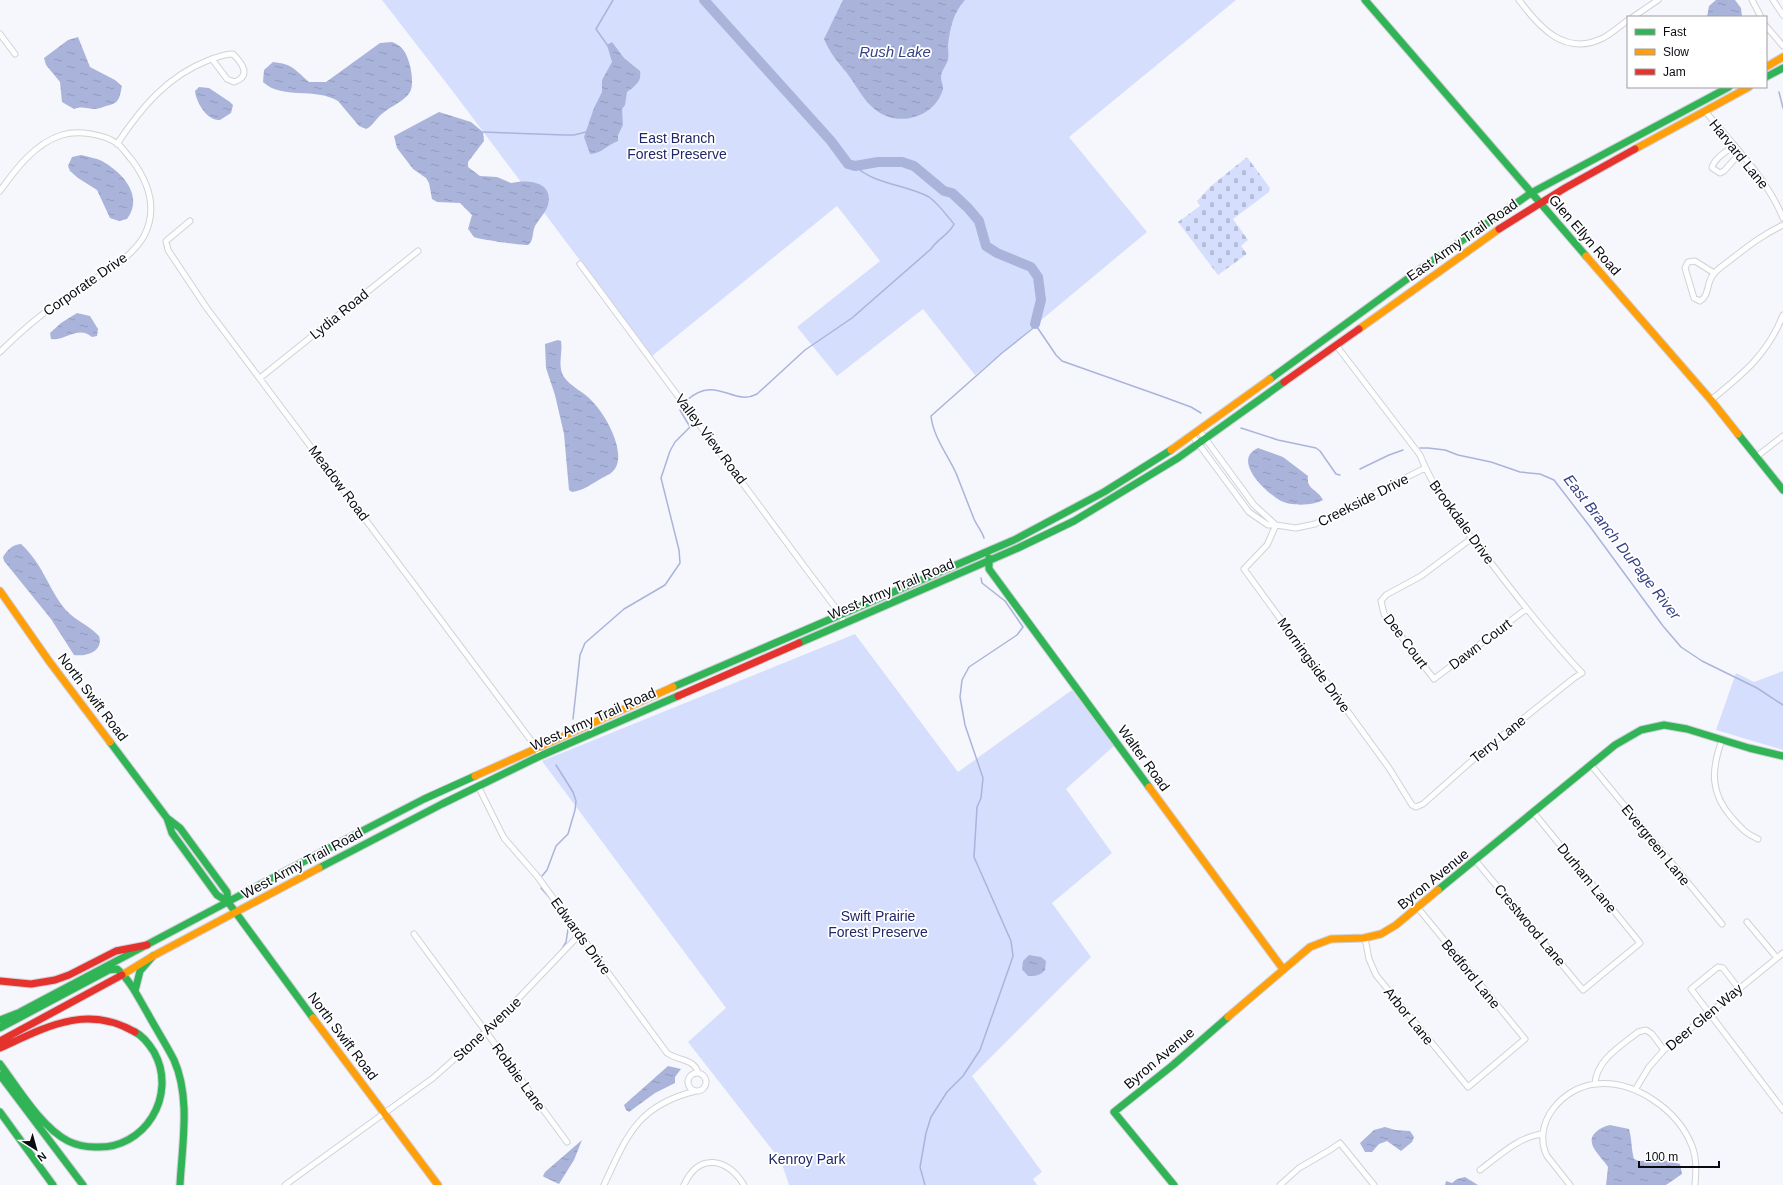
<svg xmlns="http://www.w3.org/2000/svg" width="1783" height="1185" font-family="Helvetica,sans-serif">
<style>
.cemetery{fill:url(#cemetery-stones)}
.park{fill:#d6defd}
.water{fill:url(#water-ripples)}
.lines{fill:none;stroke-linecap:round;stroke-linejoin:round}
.stream{stroke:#aab4db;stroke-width:1.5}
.river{stroke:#aab4db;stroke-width:10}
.street-casing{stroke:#d0d2d8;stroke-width:7}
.fast-casing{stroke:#d0d2d8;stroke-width:9}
.slow-casing{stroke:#d0d2d8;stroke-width:9}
.jam-casing{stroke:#d0d2d8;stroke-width:9}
.street{stroke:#fefeff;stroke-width:5}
.fast{stroke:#30b455;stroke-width:7}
.slow{stroke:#ff9f0a;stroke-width:7}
.jam{stroke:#e5322d;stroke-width:7}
.labels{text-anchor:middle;stroke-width:3.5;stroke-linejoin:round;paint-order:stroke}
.park-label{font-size:14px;fill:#202767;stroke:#fff}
.street-label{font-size:14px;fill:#090b12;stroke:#fff}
.water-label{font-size:15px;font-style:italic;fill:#374285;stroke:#fff}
</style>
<defs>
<pattern id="cemetery-stones" width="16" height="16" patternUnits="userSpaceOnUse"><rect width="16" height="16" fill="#d6defd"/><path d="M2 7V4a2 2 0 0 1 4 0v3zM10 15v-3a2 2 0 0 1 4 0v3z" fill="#b6bdd8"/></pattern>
<pattern id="water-ripples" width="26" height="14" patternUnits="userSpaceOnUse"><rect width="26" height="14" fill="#aab4db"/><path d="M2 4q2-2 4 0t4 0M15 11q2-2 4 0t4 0" fill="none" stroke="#9199bb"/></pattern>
</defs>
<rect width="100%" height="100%" fill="#f6f7fc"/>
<!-- cemetery -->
<path class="cemetery" d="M1247,157L1270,188L1269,192L1233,219L1248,240L1241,246L1247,254L1218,275L1178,222L1200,206L1197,201L1211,186Z"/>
<!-- park -->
<path class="park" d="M382,0H1236L1069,137L1147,232L975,375L923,309L837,376L797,327L880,261L837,206L652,356L454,93Z
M855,634L958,772L1072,690L1115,745L1066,789L1112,853L1052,903L1091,957L972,1076L1042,1172L1033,1179L1037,1185H789L781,1161L688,1042L726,1008L542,761Z
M1783,671V750L1716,730L1736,673L1754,682Z"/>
<!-- water -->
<path class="water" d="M843,0H965C953,13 950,28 948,45C948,50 949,55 948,60C946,66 941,71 941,77C941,83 945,87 942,92C934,115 905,125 884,115C865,106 858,87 846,72C837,61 830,53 824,39Z
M1716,0H1735L1741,8L1742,17H1707L1709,6Z
M78,37L90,67L115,80L122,86C119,99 120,103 106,106C101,108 98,109 93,109C85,108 82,106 74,109L62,102L60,82L46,65L44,58L68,40Z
M392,42C397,44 401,46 404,51C410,59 415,83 410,92C405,101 391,106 383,113C376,118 373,126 366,129L359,126L338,101C315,87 282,100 263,82L264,70L273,62C293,64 295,70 309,82H326L380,43Z
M612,42L624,58L640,71C642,82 635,86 627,92L625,105L622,109L623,125L618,135V141C607,145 601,154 590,154L584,137L594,108L602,92V80L612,62L607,45Z
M199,87L209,88L230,102L233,105L231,113L220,120C207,121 196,102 195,91Z
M439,112L471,122L483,132L484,141L468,162V167L480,176L497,177L511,183C527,179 554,181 548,205C546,212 539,219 535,226C532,232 534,241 528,245C525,246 477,239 474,237C472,235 470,231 468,229L472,215L460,203L437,202L432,199L429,183L426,178L413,169L397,148L394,136Z
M81,155C88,157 96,158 102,161C123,173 144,196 127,219L119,221L110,218L97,190L78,178L70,171L68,166L72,157Z
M77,313L90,316L98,329L97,336L92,337C78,325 66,341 51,339L50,333L61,323Z
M558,340L561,341C563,353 557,366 564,377C571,387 584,392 592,401C605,414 625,449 616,467C613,473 608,475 602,478C593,483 583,491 572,492L569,490L564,434L555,395L546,368L545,344Z
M1258,448L1283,457L1308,476C1306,490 1318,489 1323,500C1313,506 1291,506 1281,501C1266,493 1231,460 1258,448Z
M21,544C43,564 48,588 65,609C74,620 89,625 99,636C104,651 86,657 74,655L51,619L4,561L3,557C8,549 12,545 21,544Z
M1029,955L1041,957L1046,961L1045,970C1040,976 1035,976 1028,976L1022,969L1023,961Z
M668,1066L681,1069L675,1077V1083L655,1093L629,1112L626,1110L624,1105Z
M1610,1125L1629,1129C1632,1139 1631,1149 1634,1159L1639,1161L1663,1160L1680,1164L1682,1174L1666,1185H1606L1608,1167C1602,1157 1583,1143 1596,1132C1600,1128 1605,1126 1610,1125Z
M1385,1127L1395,1130L1410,1131L1414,1137L1412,1142L1401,1151L1387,1141L1379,1144L1372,1152H1365L1360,1143L1374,1130Z
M582,1140L574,1160L559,1184L544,1177L543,1176L545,1172Z
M1465,1177L1478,1185H1445L1446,1181L1452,1183L1457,1179Z"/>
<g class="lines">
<!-- stream -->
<path class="stream" d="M608,46L596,29L613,0
M1779,92L1783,108
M483,132L565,135H574L586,132
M1035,324L1056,355L1062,361L1161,396L1191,407L1201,413
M687,400C717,374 733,407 757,394L805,350L852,318L931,249C938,238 950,234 954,224C946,215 939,204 929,197C905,184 875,185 855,166
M1241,428L1278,440L1316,448L1320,451L1336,474L1340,475
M1420,448H1428L1445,450L1458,455L1491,462L1520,472L1540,474L1554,480L1591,528L1663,626L1681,647L1702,661L1757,688L1783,705
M1360,469L1389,455L1403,450
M984,538C982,531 977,526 974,519C968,504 962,488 956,473C947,454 933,436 931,416L1002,353L1032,329L1035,324
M573,719L580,655L585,643L624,609L665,585L680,563L679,550L661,478L670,451L675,442L690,427L680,410L682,405
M542,876L547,870L556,846L568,834L575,810L576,801L573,792L556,765
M541,888L555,904
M559,954L566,942L569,923
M925,1185L920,1167L926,1133L931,1117L947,1092L963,1076L980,1050L1010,965L1013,956L1011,941L974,857L977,807L981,798L983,778L965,725L960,697L962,680L969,667L1017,635L1023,627L1005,601L982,583L981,578"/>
<!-- river -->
<path class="river" d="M704,0L831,141L848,164L855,166L878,162H902L914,166L944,191L952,193L968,208L979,221L986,246L997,253L1031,267L1038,277L1041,300L1035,324"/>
<defs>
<path id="street" d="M1519,0C1539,27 1565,57 1603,38C1612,33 1620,26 1628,20
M1752,0L1761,17
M1773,0L1783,15
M1633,17L1658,0
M1766,26L1783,46
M0,34L15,54
M1705,111C1733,145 1766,177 1783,218
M117,144C141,108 167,76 209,60C218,57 224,54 233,54C242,63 252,76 234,82L227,79L212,59
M1734,146C1726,152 1714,158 1712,168L1720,173L1724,171L1740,153
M0,191C15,170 35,143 62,135C78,130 104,134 118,144C123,148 127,155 132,160C149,183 158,209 144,236C128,264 88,281 63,299C40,315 20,332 0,352
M190,221L166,241L168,250L206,307L536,747L540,756
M580,264L810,574L841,615L844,624
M1714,273L1695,261L1688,262L1685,268L1694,298L1700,301C1710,295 1706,283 1713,275C1717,269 1724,265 1729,261C1747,247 1762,235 1783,225
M1336,345L1420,455C1435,493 1461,524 1485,555C1516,596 1547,636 1582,673L1574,678L1484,750L1423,804L1416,807L1412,805L1389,768L1244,569L1267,545L1276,525L1296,528L1315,524L1425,468
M260,378L418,251
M1711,400C1742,375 1768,354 1783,315
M1192,435L1249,512L1268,525H1276L1254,505L1199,430
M1756,457L1783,436
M1472,538L1421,576L1386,595L1381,601L1384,614L1434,679L1526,609
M1722,740C1711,770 1710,793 1732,818C1741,828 1746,834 1758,839
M1591,765L1722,924
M478,786L504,838L537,876L667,1053C678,1061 694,1058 698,1073
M1534,813L1640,943
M1476,861L1583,990
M1418,908L1525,1039
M1747,922L1777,958
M414,934L567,1142
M1365,938L1369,959L1376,975L1468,1087
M1739,989L1723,968L1718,967L1691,989L1783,1110
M1583,990L1640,943
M688 1082a9 9 0 1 1 18 0a9 9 0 1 1-18 0Z
M1595,1084C1596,1060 1621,1046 1638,1032L1646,1030L1652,1034L1664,1050
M1468,1087L1525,1039
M1635,1090L1649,1067L1664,1050L1783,953
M1480,1170C1499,1156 1517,1138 1541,1134
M285,1185L433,1078L495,1023L580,934
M604,1185C627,1135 638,1105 696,1091
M684,1185C699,1152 727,1158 744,1185
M1280,1185L1299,1168L1330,1150L1340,1143L1374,1185
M1570,1185L1547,1156C1531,1123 1563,1087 1596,1084C1635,1080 1678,1110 1692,1146C1697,1159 1696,1172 1695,1185"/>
<path id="fast" d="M1365,0L1586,256
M1766,77L1783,68
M1270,379L1425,266L1531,193L1729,87
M1738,434L1783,490
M989,558V569L1149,787
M799,643L1018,548L1074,521L1178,458L1284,382
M673,687L1014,540L1104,492L1171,450
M110,742L167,818L172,833L217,895L228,902L313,1018
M167,818L180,828L227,892L228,902
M319,868L442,804L540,756L678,696
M1438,890L1615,745L1641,730L1664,725L1687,729L1749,748L1783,756
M135,991L140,971L153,956
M20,1012L335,845L424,799L475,776
M0,1020L18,1013
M0,1028L109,970L117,969C131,981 139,999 148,1014C156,1029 166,1044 174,1060C191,1098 182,1145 180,1185
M0,1064C18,1088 41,1127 68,1141C76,1145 86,1147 95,1147C145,1150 178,1095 154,1052C149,1044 143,1036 135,1032
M0,1075L83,1185
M0,1112L53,1185
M1174,1185L1114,1112L1173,1065L1228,1017"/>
<path id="slow" d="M1766,67L1783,57
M1635,149L1749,87
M1586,256L1711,400L1738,434
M1359,329L1499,229
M1171,450L1270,379
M0,591L49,661L110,742
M475,776L673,687
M1149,787L1283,969
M122,975L153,956L319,868
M1228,1017L1310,947L1331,939L1364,938L1381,934L1396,925L1438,890
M313,1018L438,1185"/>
<path id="jam" d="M1499,229L1565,188L1635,149
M1284,382L1359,329
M678,696L799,643
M0,981L31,984L55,980L69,975L116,951L147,945
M0,1041L122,975
M0,1048C46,1027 86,1004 135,1032"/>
</defs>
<!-- street casing -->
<use href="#street" class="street-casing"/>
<!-- fast casing -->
<use href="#fast" class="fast-casing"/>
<!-- slow casing -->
<use href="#slow" class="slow-casing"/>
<!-- jam casing -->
<use href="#jam" class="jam-casing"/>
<!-- street -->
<use href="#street" class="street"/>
<!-- fast -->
<use href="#fast" class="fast"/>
<!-- slow -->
<use href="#slow" class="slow"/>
<!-- jam -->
<use href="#jam" class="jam"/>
</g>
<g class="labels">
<!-- park labels -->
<g class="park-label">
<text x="677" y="143">East Branch<tspan x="677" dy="16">Forest Preserve</tspan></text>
<text x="878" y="921">Swift Prairie<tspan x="878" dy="16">Forest Preserve</tspan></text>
<text x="807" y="1164">Kenroy Park</text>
</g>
<!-- street labels -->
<g class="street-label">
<text transform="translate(1739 154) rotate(51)" y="5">Harvard Lane</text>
<text transform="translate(1585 235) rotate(49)" y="5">Glen Ellyn Road</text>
<text transform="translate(1462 240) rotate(-35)" y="5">East Army Trail Road</text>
<text transform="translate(85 284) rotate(-35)" y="5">Corporate Drive</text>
<text transform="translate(339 314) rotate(-39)" y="5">Lydia Road</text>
<text transform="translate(711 439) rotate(53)" y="5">Valley View Road</text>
<text transform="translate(339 483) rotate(53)" y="5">Meadow Road</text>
<text transform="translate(1363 500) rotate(-27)" y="5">Creekside Drive</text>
<text transform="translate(1462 522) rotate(54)" y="5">Brookdale Drive</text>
<text transform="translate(891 589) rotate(-23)" y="5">West Army Trail Road</text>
<text transform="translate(1406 641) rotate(53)" y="5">Dee Court</text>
<text transform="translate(1480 644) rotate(-37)" y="5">Dawn Court</text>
<text transform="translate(1314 665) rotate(54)" y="5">Morningside Drive</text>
<text transform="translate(93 697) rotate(53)" y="5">North Swift Road</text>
<text transform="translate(593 719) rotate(-24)" y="5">West Army Trail Road</text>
<text transform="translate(1498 739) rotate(-39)" y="5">Terry Lane</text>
<text transform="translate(1144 758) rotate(54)" y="5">Walter Road</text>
<text transform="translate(1656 845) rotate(51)" y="5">Evergreen Lane</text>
<text transform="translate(302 863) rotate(-28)" y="5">West Army Trail Road</text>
<text transform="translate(1587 878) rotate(51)" y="5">Durham Lane</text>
<text transform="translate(1433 879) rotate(-39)" y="5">Byron Avenue</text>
<text transform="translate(1530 925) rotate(50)" y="5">Crestwood Lane</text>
<text transform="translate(581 936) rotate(54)" y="5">Edwards Drive</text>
<text transform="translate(1471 974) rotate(51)" y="5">Bedford Lane</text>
<text transform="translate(1409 1016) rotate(51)" y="5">Arbor Lane</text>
<text transform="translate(1704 1017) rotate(-40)" y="5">Deer Glen Way</text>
<text transform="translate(487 1029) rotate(-43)" y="5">Stone Avenue</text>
<text transform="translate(343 1036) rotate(53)" y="5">North Swift Road</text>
<text transform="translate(1159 1058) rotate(-40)" y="5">Byron Avenue</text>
<text transform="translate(519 1077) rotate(54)" y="5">Robbie Lane</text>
</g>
<!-- water labels -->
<g class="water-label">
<text x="895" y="57">Rush Lake</text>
<text transform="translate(1622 547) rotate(52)" y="5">East Branch DuPage River</text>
</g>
</g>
<!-- legend -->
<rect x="1627" y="16" width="140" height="72" fill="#ffffff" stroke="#9d9da0"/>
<rect x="1635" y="29" width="20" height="6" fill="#30b455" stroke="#9d9da0"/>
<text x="1663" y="36" font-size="12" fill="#090b12">Fast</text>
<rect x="1635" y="49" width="20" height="6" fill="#ff9f0a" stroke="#9d9da0"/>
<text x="1663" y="56" font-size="12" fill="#090b12">Slow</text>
<rect x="1635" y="69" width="20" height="6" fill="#e5322d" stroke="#9d9da0"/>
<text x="1663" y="76" font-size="12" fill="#090b12">Jam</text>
<!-- north arrow -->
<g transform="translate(36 1149) rotate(143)" stroke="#ffffff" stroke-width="3" paint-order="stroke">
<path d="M0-3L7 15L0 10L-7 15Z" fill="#090b12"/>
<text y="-6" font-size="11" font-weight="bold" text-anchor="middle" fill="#090b12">N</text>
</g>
<!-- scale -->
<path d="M1639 1161v6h80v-6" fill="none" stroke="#090b12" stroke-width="2"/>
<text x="1645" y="1161" font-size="12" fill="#090b12" stroke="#ffffff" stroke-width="3" paint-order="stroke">100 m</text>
</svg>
